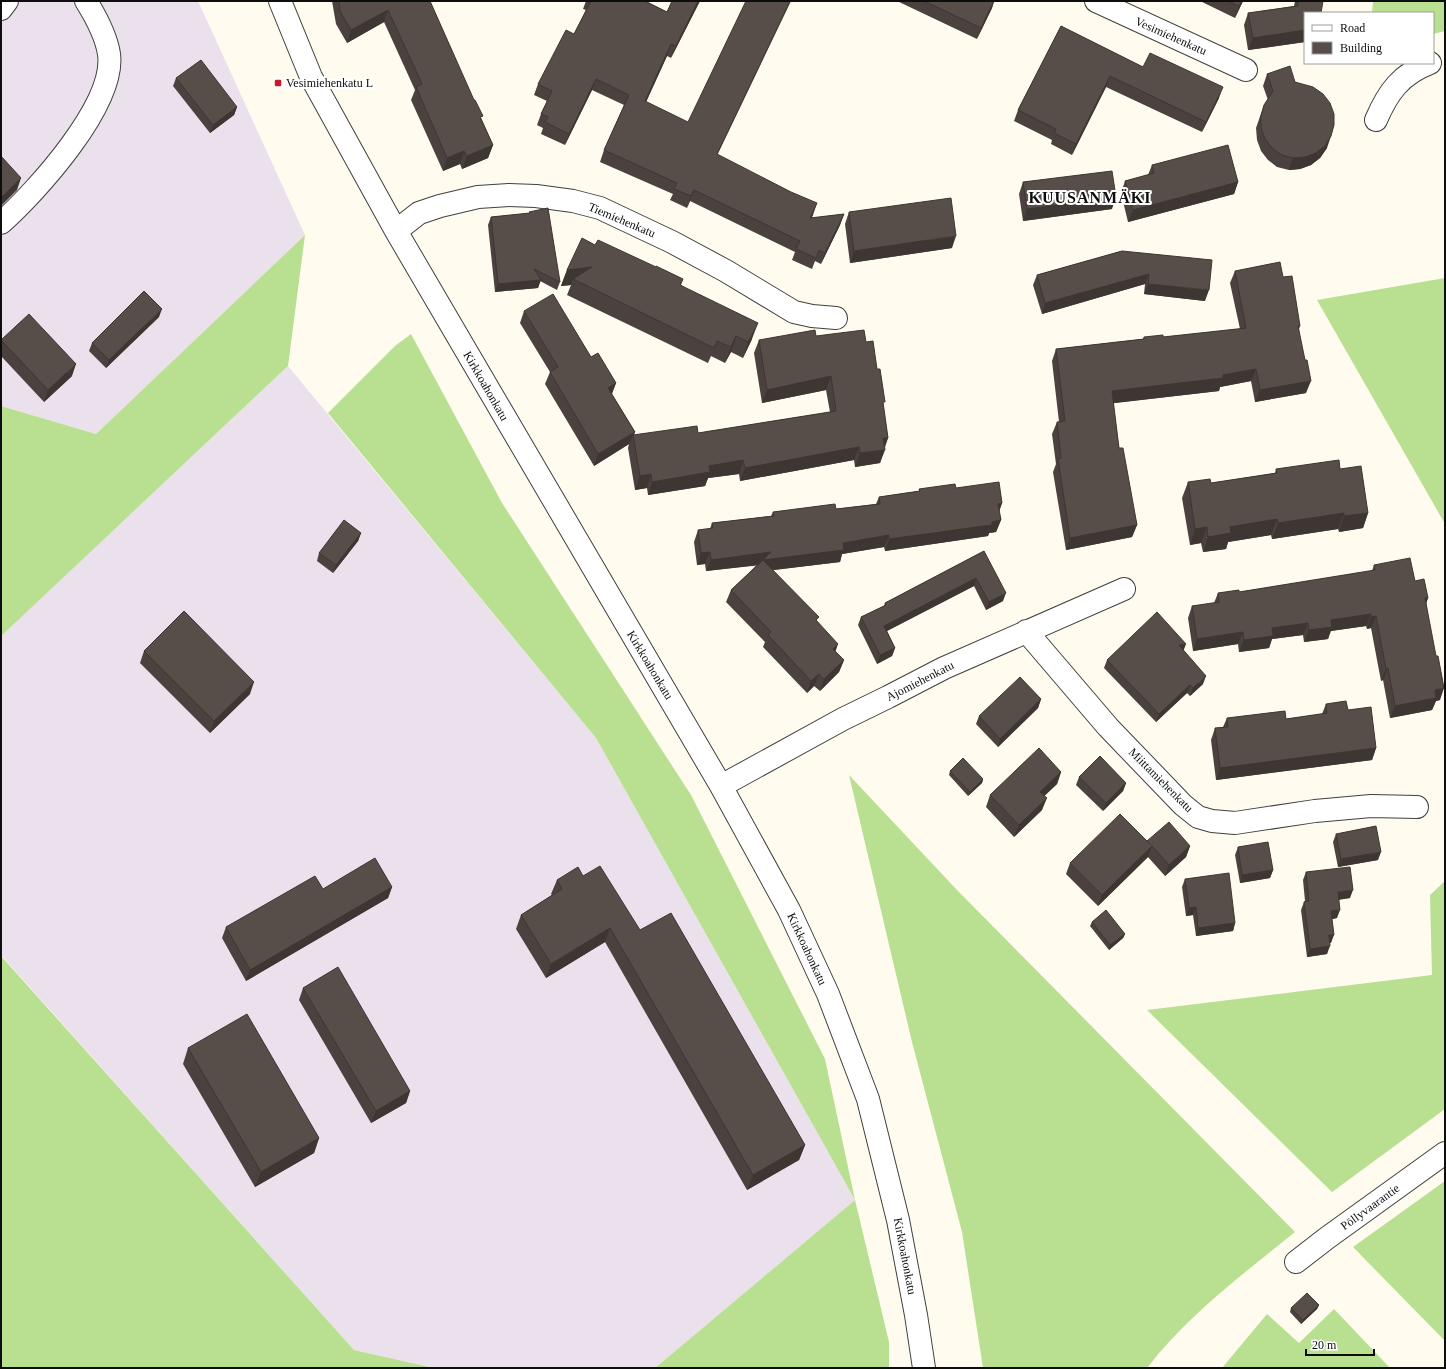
<svg xmlns="http://www.w3.org/2000/svg" width="1446" height="1369" font-family="Georgia,serif">
<style>
.industrial{fill:#ebe1ed}
.forest{fill:#b9df91}
.lines{fill:none;stroke-linecap:round;stroke-linejoin:round}
.minor-casing{stroke:#404040;stroke-width:24}
.minor{stroke:#fff;stroke-width:22}
.wall{fill:#4b423f}
.shaded-wall{fill:#3d3633}
.building{fill:#574d49;stroke:#3d3633}
.poi-dot{fill:#ca192b;stroke:#fff;stroke-width:1.5}
.labels{text-anchor:middle;stroke-width:4;stroke-linejoin:round;paint-order:stroke}
.street-label{font-size:12px;fill:#0d0d0d;stroke:#fff}
.poi-label{font-size:12px;fill:#0d0d0d;stroke:#fff;text-anchor:start}
.district-label{font-size:16px;font-weight:bold;letter-spacing:1px;fill:#0d0d0d;stroke:#fff}
</style>
<rect width="100%" height="100%" fill="#fffbee"/>
<!-- industrial -->
<path class="industrial" d="M1,1H198L305,235L96,434L1,406Z
M288,366L596,738L855,1200L655,1368H434L354,1350L1,955V622L122,522Z"/>
<!-- forest -->
<path class="forest" d="M1373,1H1445V31L1433,34V13H1372Z
M305,235L288,366L1,636V406L96,434Z
M1445,278V524L1317,300Z
M411,334L502,503L691,795L825,1059L855,1200L889,1342V1368H655L855,1200L596,738L328,413L395,346Z
M849,775L956,889L1295,1232C1243,1274 1188,1315 1147,1368H983L962,1232L912,1042Z
M1445,881V1109L1332,1192L1147,1010L1432,975L1430,895Z
M1,956L354,1350L434,1368H1Z
M1445,1181V1341L1353,1247Z
M1334,1309L1390,1368H1222L1267,1314L1299,1343Z"/>
<g class="lines">
<defs>
<path id="minor" d="M280,1L311,77L396,231L721,786L789,910L828,994L868,1099L898,1220L916,1315L924,1368
M1096,1L1246,70
M1,9L7,1
M1376,120C1388,92 1401,74 1430,63
M1,223C36,192 116,104 109,54C106,35 96,17 86,1
M396,231L419,213L440,206L478,197L509,195L536,196L573,201L600,208L672,242L726,271L794,312L812,316L836,318
M1026,631L1108,727L1183,805L1198,817L1212,821L1235,823L1315,811L1371,806L1417,807
M721,786L843,719L888,697L944,668L1124,589
M1296,1262L1327,1238L1445,1153"/>
</defs>
<!-- minor casing -->
<use href="#minor" class="minor-casing"/>
<!-- minor -->
<use href="#minor" class="minor"/>
</g>
<!-- wall -->
<path class="wall" d="M332,1H430L493,145L488,158L462,169L460,164L443,171L411,100L415,90L384,22L347,43L336,24Z
M586,1H645L667,12L672,1H700L671,58L667,56L646,102L718,155L813,215L811,218L844,214L840,225L821,264L815,261L812,269L792,260L795,252L690,201L687,208L670,200L673,194L600,162L604,150L624,105L592,90L565,145L541,134L543,128L537,125L541,114L547,101L534,95L538,84L574,34L586,10L583,9Z
M897,1H994L992,8L977,39Z
M1200,1H1243L1235,18Z
M1295,1H1323L1305,13V42L1248,50L1244,25L1248,13L1294,6Z
M1061,26L1143,67L1219,98L1202,132L1106,87L1072,155L1051,144L1052,140L1014,121L1018,110Z
M1267,74L1295,82L1327,148L1320,158L1311,165L1300,169L1289,170L1277,167L1268,160L1261,151L1257,140L1256,128L1264,105L1268,100L1263,86Z
M176,78L237,107L234,115L210,133L173,86Z
M1152,165L1238,182L1234,194L1128,222L1121,193L1125,181L1148,175Z
M1023,182L1112,209L1023,221L1019,194Z
M529,212L560,282L557,290L540,281L538,288L495,292L488,225L491,217L529,213Z
M849,212L952,248L850,263L845,224Z
M595,245L656,267L683,279L681,285L752,339L743,358L731,352L725,363L711,356L708,363L567,295L571,285L561,286L567,270Z
M1122,251L1205,301L1144,294L1145,284L1042,314L1033,285L1037,275Z
M1235,271L1283,277L1300,326L1299,329L1306,393L1255,402L1251,381L1220,387L1219,391L1113,403L1119,448L1137,525L1132,537L1066,550L1053,472L1056,464L1052,434L1057,422H1059L1052,361L1056,349L1143,339L1144,337H1163L1240,329L1230,283Z
M524,311L591,357L616,383L612,394L635,432L634,435L698,433L830,412L826,390L762,403L754,353L759,340L816,336L866,342L877,369L888,438L880,463L855,467L854,460L740,481L739,474L708,478L705,486L648,495L647,488L635,490L628,448L629,444L594,466L545,384L550,372L520,323Z
M159,317L106,368L89,351L92,343Z
M1,340L72,376L44,402L1,356Z
M1276,469H1340L1368,513L1363,528L1339,532L1338,529L1272,539L1271,535L1228,542L1226,549L1203,552L1201,543L1190,545L1182,498L1188,482L1211,483L1275,473Z
M956,488L1002,503L999,511L1001,520L996,532L989,533L988,536L885,551L884,547L842,554L840,562L772,570L817,622L835,652L844,660L839,672L820,691L814,686L807,693L763,647L765,642L726,602L731,590L757,565L706,571L705,564L697,565L694,542L698,530L710,529L712,523L771,516L773,512L836,509L876,504L879,497L919,491V489Z
M361,533L358,541L333,573L317,561L319,553Z
M984,551L1003,601L986,610L974,586L887,631L895,648L892,656L877,664L858,625L861,617L884,606L885,603Z
M1374,565L1415,581L1428,598L1426,603L1440,700L1436,701L1432,710L1390,718L1383,680L1381,681L1371,628L1367,629L1366,626L1330,631L1328,639L1304,642L1303,635L1272,639L1269,648L1239,652L1238,644L1193,651L1188,618L1192,606L1214,603L1218,593L1239,592L1372,571Z
M144,651L250,694L210,733L140,663Z
M1107,660L1203,684L1190,696L1187,693L1156,722L1104,668Z
M1041,699L1038,708L998,747L976,724L979,716Z
M1326,704L1348,710L1376,748L1372,760L1216,780L1211,740L1215,728L1223,727L1227,718L1286,719L1322,714Z
M950,771L983,779L982,783L968,796L949,775Z
M1061,772L1057,784L1044,796L1042,810L1014,837L986,807L990,795Z
M1079,777L1126,783L1123,791L1103,811L1076,785Z
M1336,834L1378,860L1338,867L1333,842Z
M1147,841L1190,846L1186,857L1165,876L1148,857L1098,906L1066,874L1070,863Z
M1238,847L1273,870L1270,878L1240,883L1235,855Z
M1306,872L1350,898L1338,900L1337,918L1332,919L1331,943H1329L1327,954L1307,957L1301,910L1304,902L1305,901L1303,880Z
M583,876L640,930L805,1145L799,1160L747,1190L605,942L546,978L516,929L521,915L552,895L551,894L557,880Z
M1185,879L1235,923L1233,931L1196,936L1193,915L1186,916L1182,887Z
M392,887L388,898L246,981L222,938L226,927L323,889Z
M1092,922L1125,934L1123,938L1109,950L1090,926Z
M303,988L410,1091L406,1103L371,1123L299,1000Z
M188,1048L319,1138L314,1153L255,1187L183,1064Z
M1319,1305L1317,1309L1301,1324L1290,1312L1291,1308Z"/>
<!-- shaded-wall -->
<path class="shaded-wall" d="M698,1H700L671,58L676,46Z
M790,1H791L712,166L717,154Z
M994,1L992,8L977,39L981,28Z
M1242,1H1243L1235,18L1239,6Z
M388,10L384,22L347,43L351,30Z
M1305,30V42L1248,50L1253,38Z
M671,44L667,56L641,113L645,101Z
M1110,76L1106,87L1072,155L1076,144Z
M596,79L592,90L565,145L569,134Z
M1223,87L1219,98L1202,132L1206,122Z
M237,107L234,115L210,133L213,125Z
M1331,136L1327,148L1320,158L1311,165L1300,169L1289,170L1293,158Z
M493,145L488,158L462,169L467,156Z
M464,151L460,164L443,171L447,158Z
M21,178L17,190L1,206V198Z
M1238,182L1234,194L1128,222L1133,210Z
M694,190L690,201L687,208L691,196Z
M1116,197L1112,209L1023,221L1027,209Z
M817,203L813,215L806,230L810,218Z
M844,214L840,225L821,264L825,253Z
M956,236L952,248L850,263L854,251Z
M592,267L573,279L571,285L561,286L567,270Z
M1149,274L1145,284L1042,314L1045,303Z
M541,280L538,288L495,292L498,284Z
M1148,284L1209,290L1205,301L1144,294Z
M162,309L159,317L106,368L109,360Z
M758,323L752,339L743,358L748,342Z
M736,336L731,352L725,363L731,347Z
M76,364L72,376L44,402L48,390Z
M1256,369L1251,381L1220,387L1219,391L1107,404L1112,391L1223,375Z
M831,376L826,390L762,403L767,390Z
M1311,381L1306,393L1255,402L1260,390Z
M616,383L611,395L608,388Z
M635,432L633,436V435L629,444L594,466L598,454Z
M883,438H888L883,450H885L880,463L855,467L860,453Z
M859,447L854,460L740,481L745,468Z
M743,460L739,474L708,478L705,486L648,495L652,482L709,466Z
M651,474L647,488L635,490L640,476Z
M1002,503L998,515V504Z
M1344,513L1338,529L1272,539L1278,523Z
M1368,513L1363,528L1339,532L1344,516Z
M1277,519L1271,535L1228,542L1226,549L1203,552L1208,537L1230,527Z
M1001,520L996,532L989,533L988,536L885,551L889,539Z
M1137,525L1132,537L1066,550L1070,538Z
M1207,527L1201,543L1190,545L1195,529Z
M361,533L358,541L333,573L336,565Z
M889,535L884,547L842,554L840,562L758,572L761,565L706,571L711,560L843,543Z
M710,552L705,564L697,565L701,553Z
M976,578L974,586L881,634L884,626Z
M1006,593L1003,601L986,610L989,602Z
M1425,598H1428L1424,610Z
M1371,614L1366,626L1331,631L1328,639L1304,642L1309,630L1331,620Z
M1376,616L1371,628L1367,629L1371,617Z
M1308,623L1303,635L1272,639L1269,648L1239,652L1244,640L1272,628Z
M1243,632L1238,644L1193,651L1197,639Z
M838,644L834,656L833,649Z
M1186,644L1183,652L1179,645Z
M895,648L892,656L877,664L880,655Z
M844,660L839,672L820,691L824,679Z
M1388,668L1383,680L1381,681L1386,669Z
M819,674L814,686L807,693L811,681Z
M1206,676L1203,684L1190,696L1193,688Z
M254,682L250,694L210,733L214,721Z
M1190,685L1187,693L1156,722L1159,714Z
M1444,688L1440,700L1436,701L1432,710L1390,718L1395,706L1435,690Z
M1041,699L1038,708L998,747L1000,739Z
M1376,748L1372,760L1216,780L1220,768Z
M1061,772L1057,784L1036,804L1040,792Z
M983,779L982,783L968,796L970,792Z
M1126,783L1123,791L1103,811L1106,803Z
M1047,798L1042,810L1014,837L1019,825Z
M1152,846L1148,857L1098,906L1102,895Z
M1190,846L1186,857L1165,876L1169,865Z
M1381,852L1378,860L1338,867L1341,859Z
M1273,870L1270,878L1240,883L1242,875Z
M392,887L388,898L246,981L250,970Z
M1353,890L1350,898L1335,900L1338,892Z
M1196,907L1193,915L1186,916L1189,908Z
M1340,910L1337,918L1328,920L1331,911Z
M1235,923L1233,931L1196,936L1198,928Z
M610,928L605,942L546,978L551,964Z
M1125,934L1123,938L1109,950L1110,945Z
M1329,935H1334L1331,943H1326Z
M1330,946L1327,954L1307,957L1310,949Z
M410,1091L406,1103L371,1123L376,1111Z
M319,1138L314,1153L255,1187L261,1172Z
M805,1145L799,1160L747,1190L753,1175Z
M1319,1305L1317,1309L1301,1324L1303,1320Z"/>
<!-- building -->
<path class="building" d="M339,1H430L474,100H475L483,116L480,117L493,145L467,156L464,151L447,158L416,87L422,84L388,10L351,30L340,11Z
M591,1H645L667,12L672,1H698L676,46L671,44L645,101L688,122L746,1H790L717,154L791,192L817,203L810,218L844,214L825,253L819,250L816,258L796,249L800,241L694,190L691,196L674,189L677,183L604,150L629,95L596,79L569,134L545,122L548,117L541,114L552,91L538,84L566,30L574,34Z
M924,1H994L981,28Z
M1228,1H1242L1239,6Z
M1298,1H1323L1321,13H1305V30L1253,38L1248,13L1298,6Z
M1061,26L1143,67L1150,53L1223,87L1206,122L1110,76L1076,144L1054,133L1056,129L1018,110Z
M201,60L237,107L213,125L176,78Z
M1290,66L1295,82L1313,87L1323,94L1330,103L1334,114V125L1331,136L1325,146L1316,153L1305,157L1293,158L1282,155L1272,148L1265,139L1261,128V116L1264,105L1273,91L1267,74Z
M1228,145L1238,182L1133,210L1125,181L1154,173L1152,165Z
M1,156L21,178L1,198Z
M1112,171L1116,197L1027,209L1023,182Z
M951,198L956,236L854,251L849,212Z
M548,208L560,282L534,269L541,280L498,284L491,217L530,213L529,212Z
M582,238L595,245L598,240L656,267V266L683,279L680,285L758,323L748,342L736,336L731,347L717,341L714,348L573,279L592,267L567,270Z
M1122,251L1212,260L1209,290L1148,284L1149,274L1045,303L1037,275Z
M1280,262L1283,277L1292,276L1300,326H1298L1305,360H1307L1311,381L1260,390L1256,369L1223,375V378L1112,391L1119,448H1123L1137,525L1070,538L1058,459L1061,458L1057,422L1065,421L1056,349L1144,339V337L1163,335V337L1246,328L1235,271Z
M144,291L162,309L109,360L92,343Z
M553,294L591,357L598,353L616,383L608,388L635,432L598,454L550,372L558,367L524,311Z
M29,314L76,364L48,390L1,340Z
M815,330L816,336L864,330L866,342L873,341L877,369H880L885,402H883L888,438H883L885,450L860,453L859,447L745,468L743,460L709,466L710,472L652,482L651,474L640,476L633,435L697,426L698,433L836,411L831,376L767,390L759,340Z
M1339,460L1340,469L1361,466L1368,513L1344,516V513L1278,523L1277,519L1230,527L1231,533L1208,537L1207,527L1195,529L1188,482L1210,479L1211,483L1277,473L1276,469Z
M999,482L1002,503L998,504L1001,520L992,522V525L889,539V535L843,543L844,550L763,560L771,552L711,560L710,552L701,553L698,530L713,528L712,523L774,516L773,512L835,504L836,509L880,504L879,497L920,491L919,489L955,484L956,488Z
M344,520L361,533L336,565L319,553Z
M984,551L1006,593L989,602L976,578L884,626L895,648L880,655L861,617L886,605L885,603Z
M1410,558L1415,581L1424,579L1428,598H1425L1436,656H1438L1444,688L1435,690L1436,698L1395,706L1388,668L1386,669L1376,616L1371,617V614L1331,620L1332,627L1309,630L1308,623L1272,628L1273,636L1244,640L1243,632L1197,639L1192,606L1219,602L1218,593L1239,590V592L1375,570L1374,565Z
M763,560L819,617L816,620L838,644L833,649L844,660L824,679L819,674L811,681L768,635L771,632L731,590Z
M184,611L254,682L214,721L144,651Z
M1157,612L1186,644L1179,645L1206,676L1193,688L1190,685L1159,714L1107,660Z
M1020,677L1041,699L1000,739L979,716Z
M1346,701L1348,710L1371,707L1376,748L1220,768L1215,728L1228,727L1227,718L1285,711L1286,719L1327,713L1326,704Z
M1039,748L1061,772L1040,792L1047,798L1019,825L990,795Z
M1100,756L1126,783L1106,803L1079,777Z
M963,758L983,779L970,792L950,771Z
M1120,814L1151,845L1147,841L1169,822L1190,846L1169,865L1152,846L1102,895L1070,863Z
M1376,826L1381,852L1341,859L1336,834Z
M1268,842L1273,870L1242,875L1238,847Z
M375,858L392,887L250,970L226,927L315,876L323,889Z
M600,866L640,930L671,913L805,1145L753,1175L610,928L551,964L521,915L562,889L557,880L578,867L583,876Z
M1350,867L1353,890L1338,892L1340,910L1331,911L1334,935H1329L1330,946L1310,949L1304,902L1309,901L1306,872Z
M1229,873L1235,923L1198,928L1196,907L1189,908L1185,879Z
M1106,910L1125,934L1110,945L1092,922Z
M338,967L410,1091L376,1111L303,988Z
M247,1014L319,1138L261,1172L188,1048Z
M1307,1293L1319,1305L1303,1320L1291,1308Z"/>
<!-- markers -->
<rect class="poi-dot" x="274" y="79" width="8" height="8" rx="2"/>
<g class="labels">
<!-- street labels -->
<g class="street-label">
<text transform="translate(1171 36) rotate(24)" y="4">Vesimiehenkatu</text>
<text transform="translate(622 220) rotate(23)" y="4">Tiemiehenkatu</text>
<text transform="translate(486 386) rotate(60)" y="4">Kirkkoahonkatu</text>
<text transform="translate(650 665) rotate(59)" y="4">Kirkkoahonkatu</text>
<text transform="translate(920 681) rotate(-27)" y="4">Ajomiehenkatu</text>
<text transform="translate(1161 780) rotate(45)" y="4">Miittamiehenkatu</text>
<text transform="translate(807 949) rotate(65)" y="4">Kirkkoahonkatu</text>
<text transform="translate(1370 1207) rotate(-36)" y="4">Pöllyvaarantie</text>
<text transform="translate(905 1256) rotate(79)" y="4">Kirkkoahonkatu</text>
</g>
<!-- poi labels -->
<g class="poi-label">
<text x="286" y="87">Vesimiehenkatu L</text>
</g>
<!-- district labels -->
<g class="district-label">
<text x="1090" y="203">KUUSANMÄKI</text>
</g>
</g>
<!-- border -->
<rect width="1446" height="1369" fill="none" stroke="#0d0d0d" stroke-width="4"/>
<!-- legend -->
<rect x="1304" y="12" width="130" height="52" fill="#ffffff" stroke="#9e9e9e"/>
<rect x="1312" y="25" width="20" height="6" fill="#ffffff" stroke="#9e9e9e"/>
<text x="1340" y="32" font-size="12" fill="#0d0d0d">Road</text>
<rect x="1312" y="42" width="20" height="12" fill="#574d49" stroke="#9e9e9e"/>
<text x="1340" y="52" font-size="12" fill="#0d0d0d">Building</text>
<!-- scale -->
<path d="M1306 1349v6h68v-6" fill="none" stroke="#0d0d0d" stroke-width="2"/>
<text x="1312" y="1349" font-size="12" fill="#0d0d0d" stroke="#ffffff" stroke-width="3" paint-order="stroke">20 m</text>
</svg>
